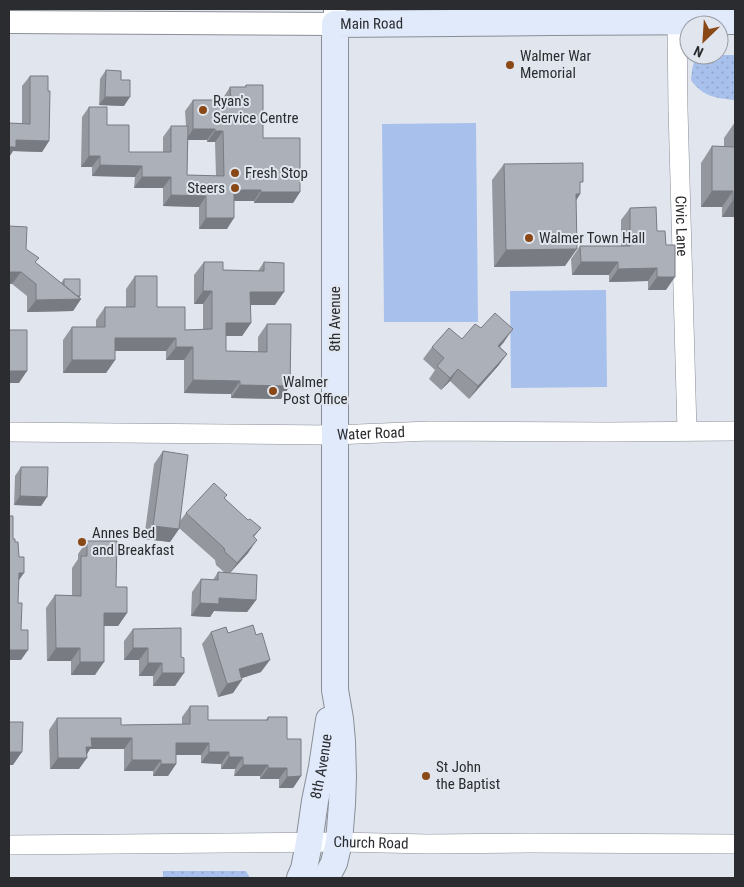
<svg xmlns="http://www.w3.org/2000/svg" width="744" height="887" font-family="'Roboto Condensed',sans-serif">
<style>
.grass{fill:url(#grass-dots)}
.pitch{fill:#a8c0ec}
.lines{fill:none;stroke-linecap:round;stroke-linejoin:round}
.minor-casing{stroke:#8a8e96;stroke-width:20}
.tertiary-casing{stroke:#8a8e96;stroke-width:24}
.secondary-casing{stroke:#8a8e96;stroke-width:28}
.minor{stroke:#fff;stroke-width:19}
.tertiary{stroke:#fff;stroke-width:22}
.secondary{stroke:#e0eafb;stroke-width:26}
.wall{fill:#94979e;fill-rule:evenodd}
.shaded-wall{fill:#787b81}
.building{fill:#acb0b8;stroke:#787b81}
.poi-dot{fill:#8a4817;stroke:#e1e6ee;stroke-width:2}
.labels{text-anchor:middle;stroke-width:4;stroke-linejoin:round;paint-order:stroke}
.street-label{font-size:15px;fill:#2a2c2f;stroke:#e1e6ee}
.poi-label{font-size:15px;fill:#2a2c2f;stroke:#e1e6ee;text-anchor:start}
</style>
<defs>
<pattern id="grass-dots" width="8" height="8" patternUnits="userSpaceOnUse" patternTransform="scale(1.25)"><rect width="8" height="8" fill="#a8c0ec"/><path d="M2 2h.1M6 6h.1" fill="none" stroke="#91a5cb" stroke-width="1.8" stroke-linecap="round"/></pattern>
</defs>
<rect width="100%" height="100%" fill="#e1e6ee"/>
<!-- grass -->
<path class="grass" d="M699,55H735V100C716,98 703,97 691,80C692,71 692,61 699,55Z
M163,871H246L250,878H163Z"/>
<!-- pitch -->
<path class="pitch" d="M476,123L478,322H384L382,124Z
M606,290L607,387L511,388L510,291Z"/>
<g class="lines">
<defs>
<g id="minor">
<path id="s1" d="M677,21L678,109L687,431"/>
<path id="s2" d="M9,432L334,435L430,431L607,432L735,431"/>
<path id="s3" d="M9,845L339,842L428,844L529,843L735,844"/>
</g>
<path id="tertiary" d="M9,22L335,24V9"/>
<g id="secondary">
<path id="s4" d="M300,878L304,869L309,843L315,801L322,767L329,720"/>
<path id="s5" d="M326,878L334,863L339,842L342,804L343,777L342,741L340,719L335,690V24L551,22L735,21"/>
</g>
</defs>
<!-- minor casing -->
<use href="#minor" class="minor-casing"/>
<!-- tertiary casing -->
<use href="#tertiary" class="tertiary-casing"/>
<!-- secondary casing -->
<use href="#secondary" class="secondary-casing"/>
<!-- minor -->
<use href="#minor" class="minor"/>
<!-- tertiary -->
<use href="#tertiary" class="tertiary"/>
<!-- secondary -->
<use href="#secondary" class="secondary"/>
</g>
<!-- wall -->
<path class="wall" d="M106,70L121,80L124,106L99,105L100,79Z
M30,76L48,91L49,141L42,152L13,151L9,157V123H22V86Z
M246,85L263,138L300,192L293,203H254V201H234L227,229H199V207L163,206V188H134L135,177L92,176V167H81L82,117L89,107L107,125L129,152H163V137L171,126H186L185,111L193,100H223V98L230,87H245ZM188,140H207V142H215L216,176L187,175Z
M735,122V217H722V207H701V163L712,146L724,147V138Z
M504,164L580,187V194L576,201L565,266L494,267L492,180Z
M630,208L657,231L666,290H648V281L609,282V275H572L571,259L580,246H621V220Z
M26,249L36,263L61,283L64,279L80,296L79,297L81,299L73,311L27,312V296L12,284Z
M204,262L223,270L258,271L264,262L275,305H250L251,323L242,336H226V351L258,352V337L267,324L281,399L231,398V394L184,393V360H166V351H115V360L106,373H63V340L72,327H96V320L105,307H126V289L135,276L157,307L185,330L203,329V304H194V275Z
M481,328L504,342L500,347L507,354L498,366L469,399L450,381L441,390L429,379L435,370L423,359L432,347L462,339Z
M163,451L180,521L186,513L227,495L224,499L248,520L261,528L254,537L248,553L230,573L256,600L247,612L214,611L210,617L191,616L192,592L201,579L213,580L218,572L225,573L216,565L215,560L179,528V529L170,542L144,539L154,464Z
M21,467L47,497L41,506L14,505L15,476Z
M87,541L116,587L127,613L118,626H104L95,675H71V661H47L46,608L55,595H72V568L78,559V554Z
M181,628L175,686H153V676H139V660H124V641L133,629Z
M211,632L228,633L261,672L242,678L233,693L218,697L202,644Z
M190,706L208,720H266L268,717L287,739L301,776L293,788H279V779H260V776H234L235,769H221V764L201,763V755H176V764L168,776H153V771H124V749H90L79,769H50L49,730L57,718L121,725L182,724V717Z"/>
<!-- shaded-wall -->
<path class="shaded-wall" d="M105,97H130L124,106L99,105Z
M193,129H215L207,140H186Z
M215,131H223L215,142H207Z
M16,140L49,141L42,152L13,151L9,157V147Z
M89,156H100L92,167H81Z
M100,165L142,166L135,177L92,176Z
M142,177H171L163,188H134Z
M234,190H261L254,201H226Z
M712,191H733L722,207H701Z
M261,192H300L293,203H254Z
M576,194H580L569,211Z
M171,195L206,196L199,207L163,206Z
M733,200H735V217H722Z
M206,218H234L227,229H199Z
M577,249L565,266L494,267L506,250Z
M581,262H618L609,275H572Z
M657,268L648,281L609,282L618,269Z
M9,272H21L12,284H9Z
M657,277H675L666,290H648Z
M203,291H212L203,304H194Z
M250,292H284L275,305H241Z
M64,296H80L78,299H81L73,311L27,312L36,300Z
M226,323H251L242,336H217Z
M513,329L504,342L489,358L498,346Z
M115,338H176L166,351H106Z
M176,347H193L184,360H166Z
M507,354L498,366L469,399L478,386Z
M72,360H115L106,373H63Z
M458,369L450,381L441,390L450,378Z
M9,371H27L19,383H9Z
M193,380L240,381L231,394L184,393Z
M240,385L290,386L281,399L231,398Z
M20,496L47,497L41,506L14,505Z
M153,526L179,529L170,542L144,539Z
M257,540L248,553L228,575L237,563Z
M19,573H24L17,583Z
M219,598L256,600L247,612L214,611L210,617L191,616L200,603Z
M104,613H127L118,626H95Z
M56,648H80L71,661H47Z
M133,648H148L139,660H124Z
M9,650H28L21,660H9Z
M270,660L261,672L230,682L239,669Z
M80,662H104L95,675H71Z
M148,663H162L153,676H139Z
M162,673H184L175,686H153Z
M242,680L233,693L218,697L227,684Z
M91,738H132L124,749H90L84,758H87L79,769H50L58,758Z
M176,743H209L201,755H168Z
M9,752H22L13,765H9Z
M209,752H229L221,764L201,763Z
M229,757H243L235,769H221Z
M132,760H161L153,771H124Z
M161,764H176L168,776H153Z
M243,765H268L260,776H234Z
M268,768H287L279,779H260Z
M301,776L293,788H279L287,777Z"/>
<!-- building -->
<path class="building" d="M106,70L121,71V80H130V97H105Z
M30,76H48V91H50L49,141L16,140V147H9V123L30,124Z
M246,85H263V138H300V192H261V190H234V218H206V196L171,195V177H142V166L100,165V156H89V107H107V125H129V152H171V126H188L187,175L224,176L223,131H215V129H193V100H231L230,87H246Z
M712,146L735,147V200H733V191H712Z
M583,163V182H580V194H576L577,249L506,250L504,164Z
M656,207L657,231H665L666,245H675V277H657V268L618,269V262H581L580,246H630V208Z
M9,226L27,227L26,249L39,258L35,262L81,299L36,300V284L21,272H9Z
M204,262H223V270L264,271V262L284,263V292H250L251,323H226V351L267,352V324H291L290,386L240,385V381L193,380V347H176V338H115V360H72V327H105V307H135V276H157V307H185V330L212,329V291H203Z
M64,279H80V296H77L64,285Z
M495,313L513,329L498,346L507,354L478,386L458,369L450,378L437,366L444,358L432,347L449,328L462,339L475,324L481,328Z
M9,330H27V371H9Z
M163,451L188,455L179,529L153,526Z
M21,467H48L47,497L20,496Z
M214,483L227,495L224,498L248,520L250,519L261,528L253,536L257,540L237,563L225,552L224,548L186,513Z
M9,516H13V539H15V542H18L19,557H24V573H19L18,603H22L21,630H28V650H9V664Z
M87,541H117L116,587H127V613H104V662H80V648H56L55,595L81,596V556H87Z
M218,572L257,575L256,600L219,598V604L200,603L201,579L218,580Z
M253,625L256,635L262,633L270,660L239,669L242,680L227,684L211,632L226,627L228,633Z
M181,628V657L184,658V673H162V663H148V648H133V629Z
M190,706H208V720H268V717H287V739H301V776L287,777V768H268V765H243V757H229V752H209V743H176V764H161V760H132V738H91L92,747H86L87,758H58L57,718H121V725L190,724Z
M9,722H23L22,752H9Z"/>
<!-- markers -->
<g class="poi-dot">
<circle cx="510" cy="65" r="5"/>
<circle cx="203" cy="110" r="5"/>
<circle cx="235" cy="173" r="5"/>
<circle cx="235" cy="188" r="5"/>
<circle cx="529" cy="238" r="5"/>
<circle cx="273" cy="391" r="5"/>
<circle cx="82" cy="542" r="5"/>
<circle cx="426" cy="776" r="5"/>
</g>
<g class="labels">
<!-- street labels -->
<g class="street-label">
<text dy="5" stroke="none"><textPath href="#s5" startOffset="894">Main Road</textPath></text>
<text dy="5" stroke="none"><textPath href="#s1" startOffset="205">Civic Lane</textPath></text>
<text transform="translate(335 319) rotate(-90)" y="5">8th Avenue</text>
<text dy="5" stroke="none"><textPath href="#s2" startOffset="362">Water Road</textPath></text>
<text dy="5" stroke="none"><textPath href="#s4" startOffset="114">8th Avenue</textPath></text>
<text dy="5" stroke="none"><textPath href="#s3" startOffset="362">Church Road</textPath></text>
</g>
<!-- poi labels -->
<g class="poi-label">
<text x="520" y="61">Walmer War<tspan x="520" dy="17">Memorial</tspan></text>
<text x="213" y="106">Ryan's<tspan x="213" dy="17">Service Centre</tspan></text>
<text x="245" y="178">Fresh Stop</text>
<text x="225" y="193" text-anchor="end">Steers</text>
<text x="539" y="243">Walmer Town Hall</text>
<text x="283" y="387">Walmer<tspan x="283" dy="17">Post Office</tspan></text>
<text x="92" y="538">Annes Bed<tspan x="92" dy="17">and Breakfast</tspan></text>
<text x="436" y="772">St John<tspan x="436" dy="17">the Baptist</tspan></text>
</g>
</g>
<!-- border -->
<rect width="744" height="887" fill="none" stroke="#2a2c2f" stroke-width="20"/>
<!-- north arrow -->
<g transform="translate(704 40) rotate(205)"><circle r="24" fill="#e1e6ee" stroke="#989ca2"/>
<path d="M0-4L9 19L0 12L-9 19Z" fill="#8a4817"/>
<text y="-8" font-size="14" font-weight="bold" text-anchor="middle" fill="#2a2c2f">N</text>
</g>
</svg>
